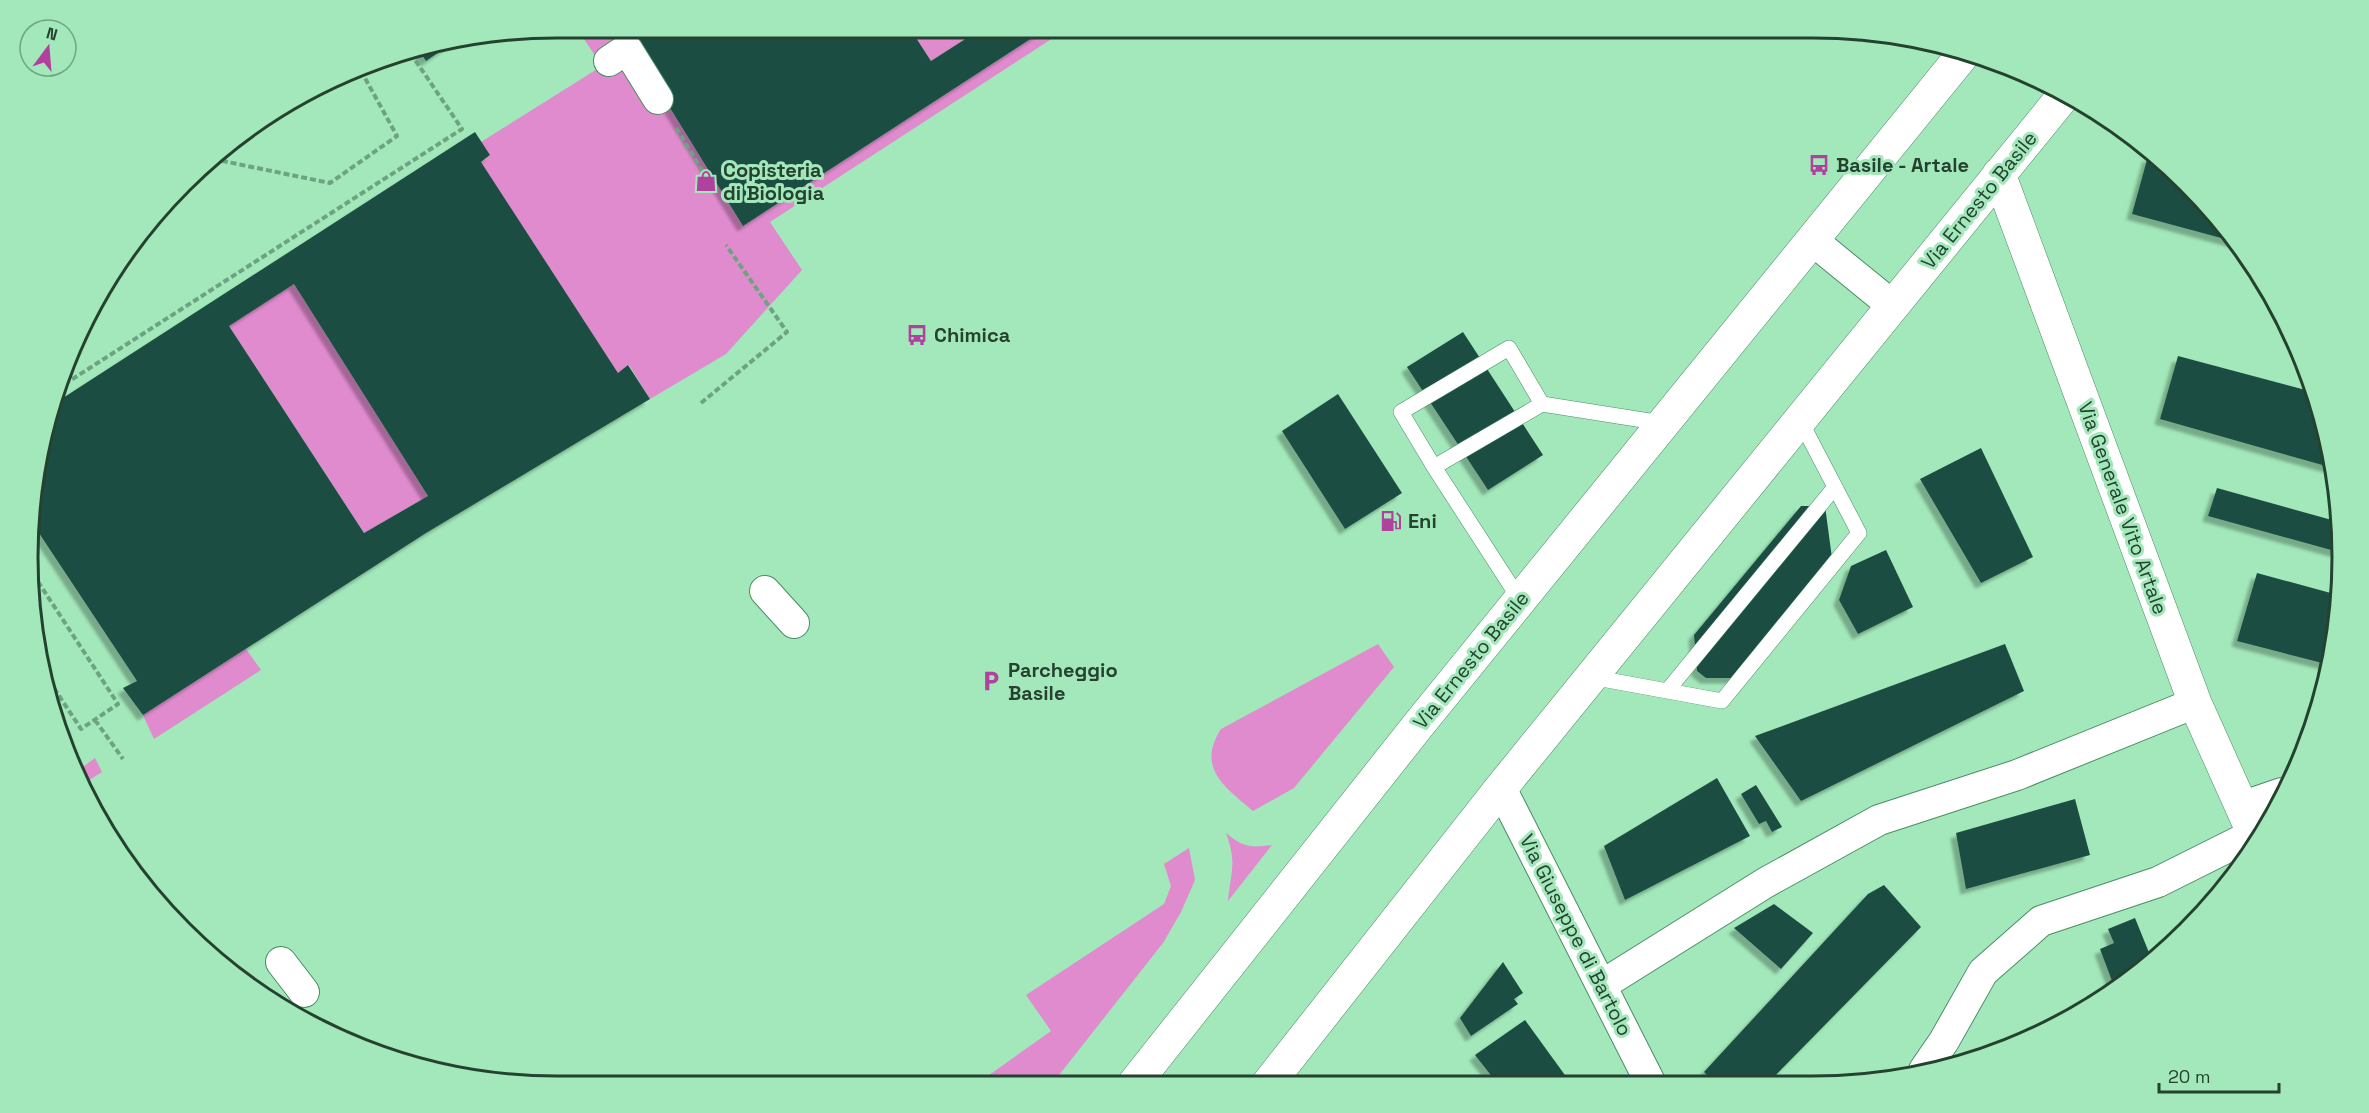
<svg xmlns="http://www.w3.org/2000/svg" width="2369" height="1113" font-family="'Space Grotesk',sans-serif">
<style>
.green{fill:#e08bce}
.building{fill:#1c4e42;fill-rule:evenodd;filter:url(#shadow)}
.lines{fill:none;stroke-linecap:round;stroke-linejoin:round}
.lane-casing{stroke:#4a8e64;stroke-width:16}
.street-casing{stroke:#4a8e64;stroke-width:32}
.secondary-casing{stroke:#4a8e64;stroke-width:34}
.path{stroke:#6ea381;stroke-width:4;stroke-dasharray:6 3;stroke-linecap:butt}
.lane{stroke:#fff;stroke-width:15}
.street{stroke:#fff;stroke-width:30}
.secondary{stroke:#fff;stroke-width:33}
.labels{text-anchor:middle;stroke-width:6;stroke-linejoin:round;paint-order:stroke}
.poi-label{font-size:20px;font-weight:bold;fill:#254230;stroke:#a2e8ba;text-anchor:start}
.street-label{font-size:20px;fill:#254230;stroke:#a2e8ba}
.rim{fill:none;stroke:#254230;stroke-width:3}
</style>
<defs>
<filter id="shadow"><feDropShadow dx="-5.5" dy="5.5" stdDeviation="1.5" flood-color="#0004"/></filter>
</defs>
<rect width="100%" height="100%" fill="#a2e8ba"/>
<!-- green -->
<path class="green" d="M576,27H620L743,226L1049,27H1070L770,222L802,270L726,354L650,399L629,365L618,373L481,163L490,155L481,142L602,66Z
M909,27H984L931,61Z
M294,284L428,496L364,533L229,326Z
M1378,644L1394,667L1294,788L1253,811C1225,787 1196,768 1221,729Z
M246,649L261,670L154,739L143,715Z
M95,758L102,772L80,786L76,772Z
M1226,833C1243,847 1250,848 1272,845L1228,901C1231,871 1237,863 1226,833Z
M1189,848L1195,880L1181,912L1163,943L1052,1084L975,1085L1051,1031L1026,995L1164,904L1171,886L1164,864Z"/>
<!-- building -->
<path class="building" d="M620,27H909L931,61L984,27H1049L743,226Z
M451,44L426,61L419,50Z
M475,132L490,155L481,162L618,373L628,365L650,399L426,533L143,715L123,688L137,681L35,527L37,453L52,405ZM294,284L428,496L364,533L229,326Z
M2148,156L2158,158L2187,182L2236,242L2132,214Z
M1463,332L1543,455L1488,490L1407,367Z
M2178,356L2313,392L2332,454L2333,468L2160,419Z
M1338,394L1402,493L1345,529L1282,431Z
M1981,448L2033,557L1981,583L1920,479Z
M2217,488L2339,522L2342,553L2208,516Z
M1801,506H1825L1834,573L1744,678H1706L1697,671L1694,635Z
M1886,550L1913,607L1858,634L1839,600L1851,566Z
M2257,573L2338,595L2330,665L2237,641Z
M2005,644L2024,691L1801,801L1755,736Z
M1717,778L1750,836L1625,900L1604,846Z
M1756,785L1782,827L1772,832L1766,821L1759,824L1741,794Z
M2075,799L2090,855L1966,889L1956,833Z
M1884,885L1921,927L1769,1082H1714L1704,1072L1868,894Z
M1774,904L1813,933L1781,969L1734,928Z
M2135,918L2152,960L2146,966L2112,981L2100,949L2114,943L2108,929Z
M1503,962L1523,993L1514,999L1518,1004L1471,1036L1460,1018Z
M1525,1020L1570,1082L1497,1083L1475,1055Z"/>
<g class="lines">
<defs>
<path id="lane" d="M1434,467L1401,412L1509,348L1542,404
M1520,600L1434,467L1542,404L1662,423
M1591,677L1722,701L1859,533L1800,420
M1667,691L1835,487"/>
<path id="street" d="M609,61L627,49L658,99
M1812,240L1893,306
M765,591L794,623
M1501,788L1650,1082
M2241,807L2282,793
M281,962L304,992
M1602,985L1765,883L1879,820L2017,775L2195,703
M1924,1070L1944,1041L1983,972L2041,921L2158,882L2254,834"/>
<path id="secondary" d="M1999,174L2195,703L2256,839
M1134,1084L1420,723L1965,52
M1268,1084L1501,788L2065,94"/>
</defs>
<!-- lane casing -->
<use href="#lane" class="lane-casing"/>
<!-- street casing -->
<use href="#street" class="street-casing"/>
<!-- secondary casing -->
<use href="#secondary" class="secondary-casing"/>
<!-- path -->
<path class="path" d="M676,128L705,175
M213,159L330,183L397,136L360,69
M57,389L462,129L409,51
M701,403L787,332L726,245
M33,574L118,704L81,729L48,679
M95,720L123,759"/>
<!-- lane -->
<use href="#lane" class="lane"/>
<!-- street -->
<use href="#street" class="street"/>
<!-- secondary -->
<use href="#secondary" class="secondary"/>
</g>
<!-- icons -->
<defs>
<symbol id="bus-bare" viewBox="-9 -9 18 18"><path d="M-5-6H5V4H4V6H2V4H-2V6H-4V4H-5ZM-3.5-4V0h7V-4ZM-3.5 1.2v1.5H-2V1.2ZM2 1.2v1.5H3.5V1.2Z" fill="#b1419e" stroke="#a2e8ba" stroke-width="2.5" paint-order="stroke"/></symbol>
<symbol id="shop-bare" viewBox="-9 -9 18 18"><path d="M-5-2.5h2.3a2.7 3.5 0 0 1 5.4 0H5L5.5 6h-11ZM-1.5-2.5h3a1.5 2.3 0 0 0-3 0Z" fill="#b1419e" stroke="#a2e8ba" stroke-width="2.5" paint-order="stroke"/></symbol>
<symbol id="fuel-bare" viewBox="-9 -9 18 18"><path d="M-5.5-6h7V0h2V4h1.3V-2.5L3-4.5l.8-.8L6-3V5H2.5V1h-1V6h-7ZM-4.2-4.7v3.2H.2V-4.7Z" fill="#b1419e" stroke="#a2e8ba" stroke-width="2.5" paint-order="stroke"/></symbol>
<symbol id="parking-bare" viewBox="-9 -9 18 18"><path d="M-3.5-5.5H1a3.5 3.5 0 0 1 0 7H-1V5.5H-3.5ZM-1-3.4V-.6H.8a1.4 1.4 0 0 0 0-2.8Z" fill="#b1419e" stroke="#a2e8ba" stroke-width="2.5" paint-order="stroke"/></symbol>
</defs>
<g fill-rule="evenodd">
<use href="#bus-bare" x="1804" y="150" width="30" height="30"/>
<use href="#shop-bare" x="691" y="166" width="30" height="30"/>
<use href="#bus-bare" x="902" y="320" width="30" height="30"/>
<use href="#fuel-bare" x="1376" y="506" width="30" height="30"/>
<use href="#parking-bare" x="976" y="666" width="30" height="30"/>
</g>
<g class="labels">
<!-- poi labels -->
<g class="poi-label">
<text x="1836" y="172">Basile - Artale</text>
<text x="723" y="177">Copisteria<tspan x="723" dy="23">di Biologia</tspan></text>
<text x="934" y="342">Chimica</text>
<text x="1408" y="528">Eni</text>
<text x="1008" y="677">Parcheggio<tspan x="1008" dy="23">Basile</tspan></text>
</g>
<!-- street labels -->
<g class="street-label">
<text transform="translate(1979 200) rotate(-51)" y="7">Via Ernesto Basile</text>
<text transform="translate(2123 508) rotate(70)" y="7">Via Generale Vito Artale</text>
<text transform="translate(1471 660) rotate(-51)" y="7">Via Ernesto Basile</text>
<text transform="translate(1576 935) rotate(63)" y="7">Via Giuseppe di Bartolo</text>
</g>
</g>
<!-- crop -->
<path d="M0 0H2369V1113H0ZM557 38H1813A519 519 0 0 1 2332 557V557A519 519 0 0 1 1813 1076H557A519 519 0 0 1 38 557V557A519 519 0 0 1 557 38Z" fill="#a2e8ba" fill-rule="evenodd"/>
<path class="rim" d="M557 38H1813A519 519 0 0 1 2332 557V557A519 519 0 0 1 1813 1076H557A519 519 0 0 1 38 557V557A519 519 0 0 1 557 38Z"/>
<!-- north arrow -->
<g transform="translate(48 48) rotate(16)"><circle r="28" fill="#a2e8ba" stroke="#70a683" stroke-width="1.5"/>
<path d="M0-4.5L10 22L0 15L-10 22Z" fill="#b1419e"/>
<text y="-9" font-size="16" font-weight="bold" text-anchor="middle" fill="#254230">N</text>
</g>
<!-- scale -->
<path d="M2159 1083v9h120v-9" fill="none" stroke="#254230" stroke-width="3"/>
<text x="2168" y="1083" font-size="18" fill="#254230" stroke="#a2e8ba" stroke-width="4.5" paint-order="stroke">20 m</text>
</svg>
